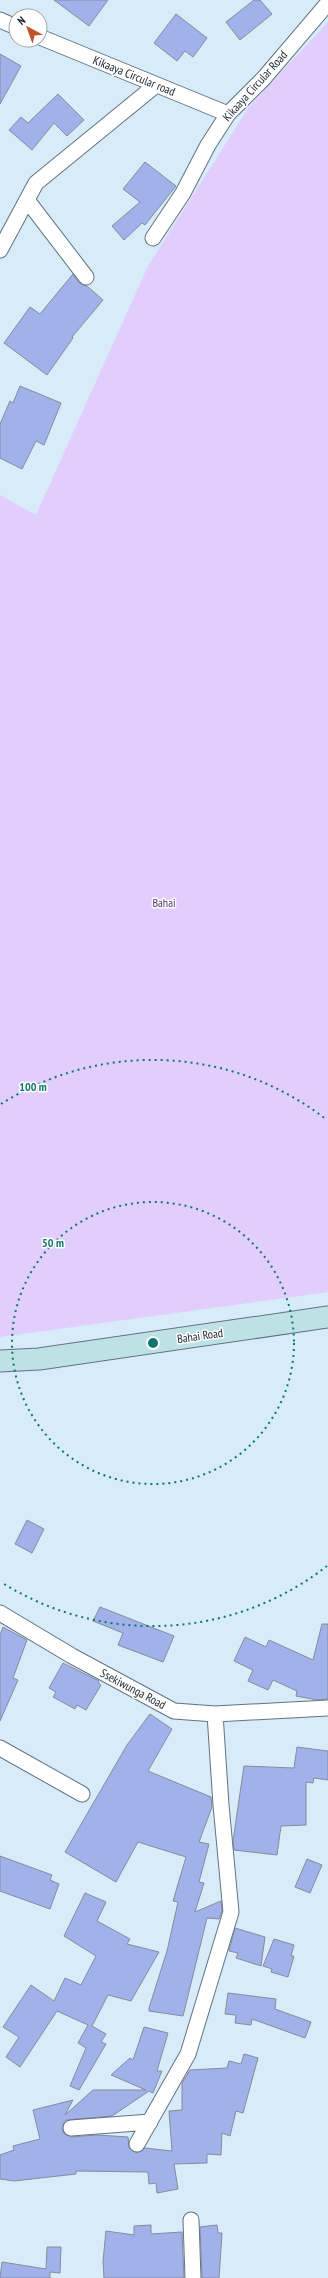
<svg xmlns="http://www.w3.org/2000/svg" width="328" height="2278" font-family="'PT Sans Narrow',sans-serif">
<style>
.green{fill:#e1cefc}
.building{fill:#a1b1e9;stroke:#868b9e}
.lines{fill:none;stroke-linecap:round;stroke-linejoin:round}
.street-casing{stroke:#627380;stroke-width:17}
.secondary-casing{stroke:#627380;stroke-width:23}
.street{stroke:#fff;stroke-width:15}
.secondary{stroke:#bee1e6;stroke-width:21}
.ring{fill:none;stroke:#0f766e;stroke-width:2;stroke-dasharray:2 4}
.labels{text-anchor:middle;stroke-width:3;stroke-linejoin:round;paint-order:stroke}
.street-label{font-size:12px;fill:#1b2228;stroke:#fff}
.park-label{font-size:12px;fill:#553477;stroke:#fff}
.centre{fill:#0f766e;stroke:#fff;stroke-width:2}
.ring-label{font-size:12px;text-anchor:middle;font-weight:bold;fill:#0f766e;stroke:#fff;stroke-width:3;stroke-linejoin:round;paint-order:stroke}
</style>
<rect width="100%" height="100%" fill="#d7ebf9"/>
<!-- green -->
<path class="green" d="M328,22V1292L0,1337V495L36,515L148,266L249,107Z"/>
<!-- building -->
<path class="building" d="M54,0H108L89,26Z
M254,0H260L272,14L240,40L226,22Z
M176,14L207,38L193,57L185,51L177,61L154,43Z
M0,54L21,66L0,104Z
M58,94L84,120L67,136L54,123L32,150L9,130L21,117L28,123Z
M145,162L176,186L145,225L142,223L124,240L112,226L140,202L123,189Z
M73,274L79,283L87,286L103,300L72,337L73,338L47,375L4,343L30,307L40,314Z
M20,386L61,403L44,445L36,441L22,469L0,458V424L10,401L13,403Z
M27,1520L44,1529L32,1553L15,1544Z
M100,1607L174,1636L163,1662L118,1645L123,1633L93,1621Z
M322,1624H328V1699L317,1700L296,1696L297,1691L273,1680L268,1690L248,1681L253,1670L234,1661L245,1637L266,1647L269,1640L313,1660Z
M3,1627L27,1640L13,1678L18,1680L0,1721V1635Z
M63,1663L99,1681L98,1683L101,1685L86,1710L77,1705L75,1709L53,1697L56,1692L49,1688Z
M150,1714L172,1729L148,1771L211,1797L212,1807L199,1842L209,1844L199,1882L204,1883L195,1912L221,1901L222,1911L219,1919L207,1918L183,2016L149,2011V2008L167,1951L178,1902L173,1901L186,1857L138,1842L116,1882L65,1852L127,1745Z
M297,1747L328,1751V1780L314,1778L313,1783L306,1782V1825L281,1826L277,1855L234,1850L233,1841L244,1766L294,1768Z
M0,1856L52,1875L50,1880L59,1884L50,1909L0,1891Z
M307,1859L322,1865L310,1893L295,1887Z
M85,1893L106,1902L97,1921L130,1939L127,1944L159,1952L131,2001L108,1995L92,2026L106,2034L101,2042L106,2044L79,2090L70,2086L86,2048L78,2043L88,2025L57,2011L20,2067L6,2057L19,2037L3,2027L31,1985L54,2001L65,1978L81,1985L96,1956L64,1936Z
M235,1928L265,1937L261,1966L236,1958L238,1953L229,1951Z
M274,1939L294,1945L291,1956H294L288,1977L271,1972L272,1969L263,1966Z
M228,1993L276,1999L275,2009L311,2022L305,2038L252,2019L251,2025L235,2023L236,2015L225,2014Z
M144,2027L168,2033L157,2071H162L153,2093L149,2091L112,2116L66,2120L63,2124V2133L71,2137L97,2135L128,2137L129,2148L137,2153L145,2148L172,2151L169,2111L182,2110V2083L190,2070L227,2068L229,2061L241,2064L244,2054L258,2058L243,2113L236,2111L230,2136L222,2133L221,2155L207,2154V2163L174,2164L178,2189L157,2193L156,2183L149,2184L148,2172L76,2171V2174L14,2181L0,2179V2155L14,2150L13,2146L40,2139L33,2110L73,2100L65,2115L93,2090H146L111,2075L130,2058L133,2060Z
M151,2225V2234L182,2232L184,2278H104L103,2261L106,2231L134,2235V2226Z
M217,2225L218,2233H222L219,2278H202L200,2227Z
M47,2247H61L60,2273L50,2272V2278H0L2,2262L46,2269Z"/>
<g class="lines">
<defs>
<path id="street" d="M0,20L16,27
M40,37L228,114
M27,200L86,277
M153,238L183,193L208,145L228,114L264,78L328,3
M0,250L36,183L156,85
M0,1613L72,1656L174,1711L215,1714L328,1708
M0,1748L82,1794
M71,2128L150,2122
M137,2144L188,2054L231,1912L221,1805L215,1714
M191,2220L193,2278"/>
<path id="secondary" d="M0,1361L39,1359L328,1317"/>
</defs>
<!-- street casing -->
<use href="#street" class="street-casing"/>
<!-- secondary casing -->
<use href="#secondary" class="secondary-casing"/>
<!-- street -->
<use href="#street" class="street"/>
<!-- secondary -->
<use href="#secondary" class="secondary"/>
</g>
<!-- distance rings -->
<g class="ring">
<circle cx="153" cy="1343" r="141"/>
<path d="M327 1566A283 283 0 0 1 1 1582M1 1104A283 283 0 0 1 327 1120"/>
</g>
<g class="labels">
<!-- street labels -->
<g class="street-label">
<text transform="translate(134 76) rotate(22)" y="4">Kikaaya Circular road</text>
<text transform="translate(255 86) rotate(-48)" y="4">Kikaaya Circular Road</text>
<text transform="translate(200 1336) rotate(-8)" y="4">Bahai Road</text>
<text transform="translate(133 1689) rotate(28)" y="4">Ssekiwunga Road</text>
</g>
<!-- park labels -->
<g class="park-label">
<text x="164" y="907">Bahai</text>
</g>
</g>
<circle cx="153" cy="1343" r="6" class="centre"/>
<g class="ring-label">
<text x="33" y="1091">100 m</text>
<text x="53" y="1247">50 m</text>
</g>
<!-- north arrow -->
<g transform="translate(28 28) rotate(319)"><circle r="19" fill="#ffffff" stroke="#a4a7a9"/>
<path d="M0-3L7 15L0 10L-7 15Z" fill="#bc552b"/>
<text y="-6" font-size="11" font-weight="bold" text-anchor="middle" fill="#1b2228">N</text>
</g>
</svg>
